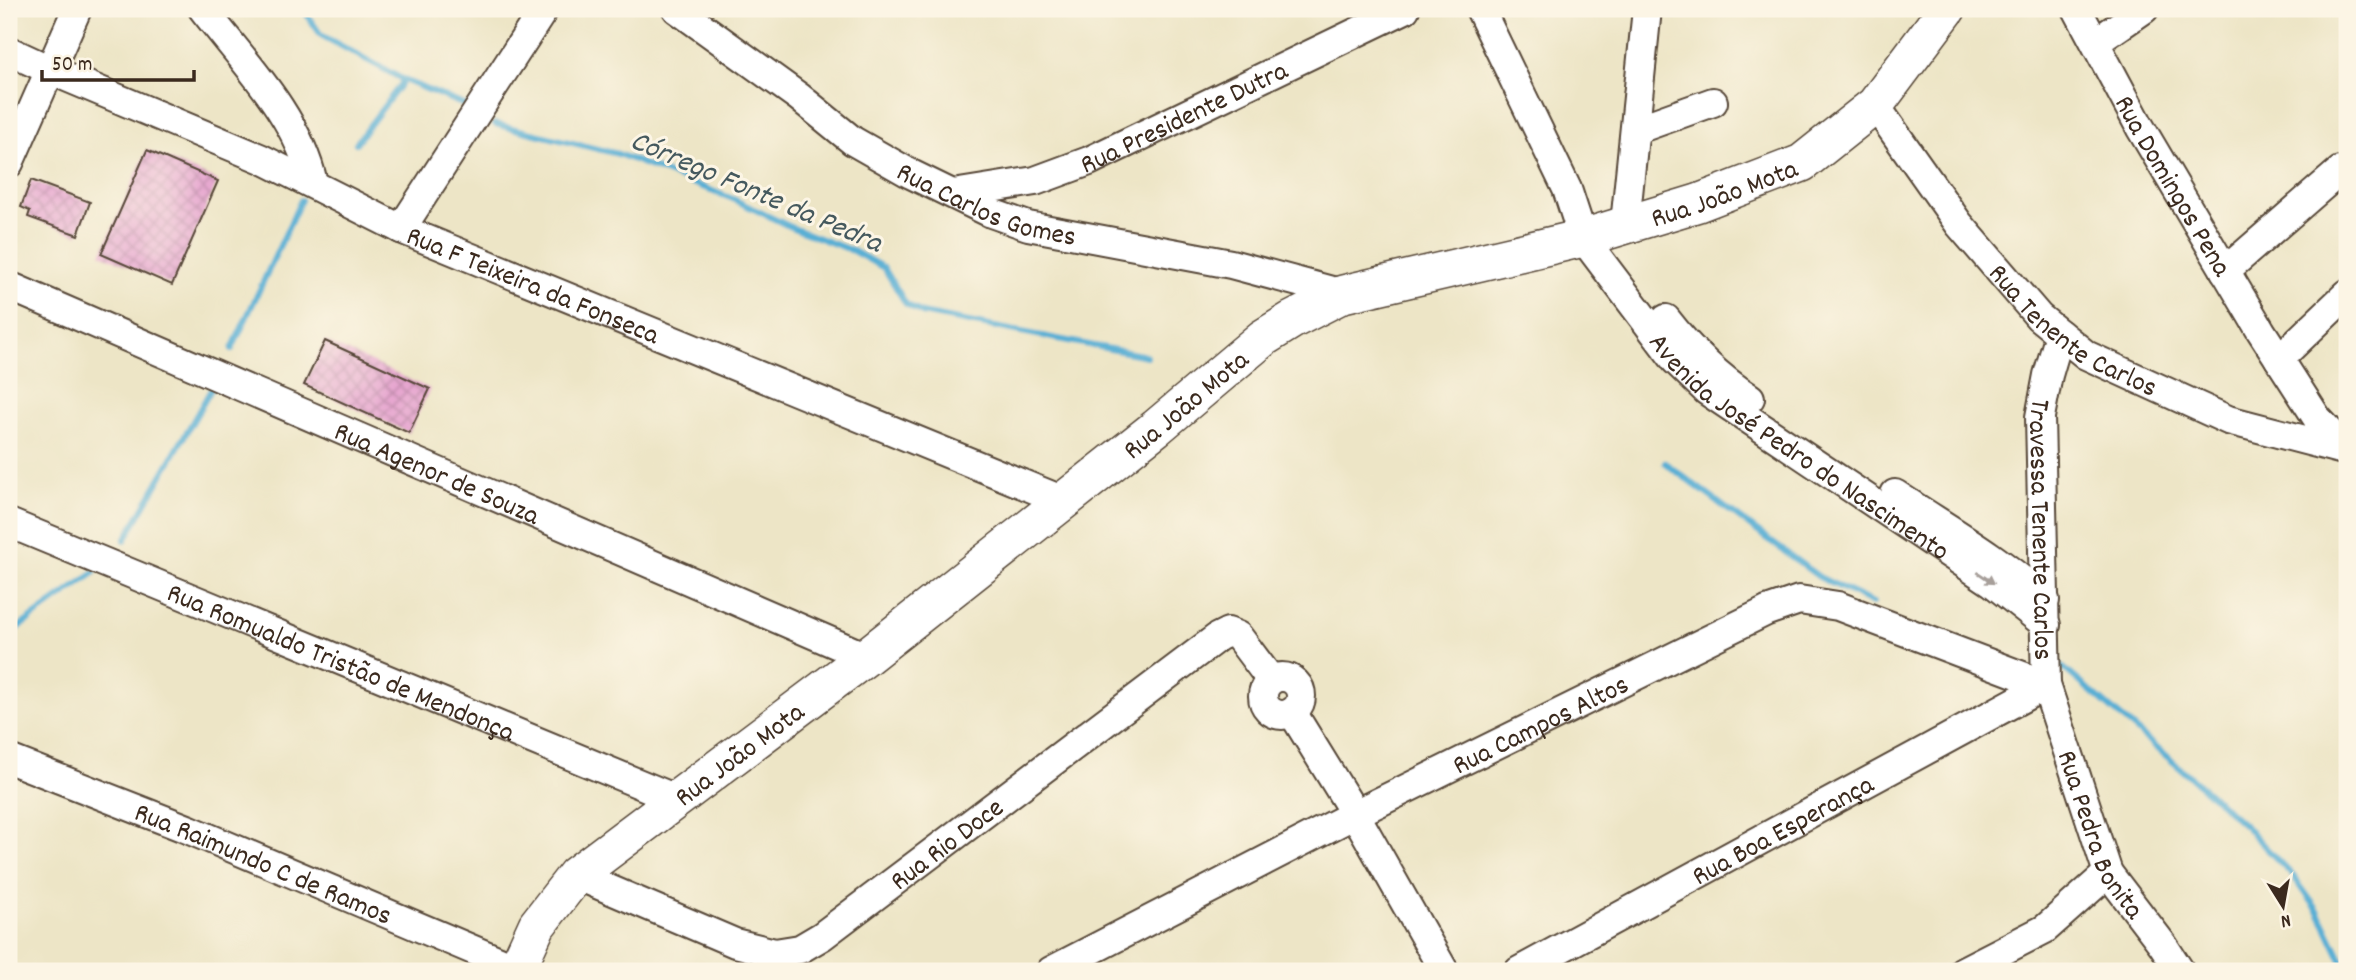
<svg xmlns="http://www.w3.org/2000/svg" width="2356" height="980" font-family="Dekko,sans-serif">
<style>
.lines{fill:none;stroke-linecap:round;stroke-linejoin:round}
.stream{stroke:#58afd4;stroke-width:6}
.building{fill:url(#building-cross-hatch)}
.minor-casing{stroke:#564637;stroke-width:32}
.major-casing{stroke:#564637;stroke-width:40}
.minor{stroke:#fff;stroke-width:28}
.major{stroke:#fff;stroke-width:37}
.oneway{fill:#a79f9a}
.labels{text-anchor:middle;stroke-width:6;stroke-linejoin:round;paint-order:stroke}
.street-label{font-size:28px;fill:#3b2a1e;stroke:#fcf5e5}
.water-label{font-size:30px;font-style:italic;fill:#45595e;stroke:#fcf5e5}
</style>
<defs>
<pattern id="building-cross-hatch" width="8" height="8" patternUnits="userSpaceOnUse" patternTransform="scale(1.75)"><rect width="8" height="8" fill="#e49dcd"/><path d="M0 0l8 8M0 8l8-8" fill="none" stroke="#ba80a6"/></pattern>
</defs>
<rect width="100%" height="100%" fill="#fcf5e5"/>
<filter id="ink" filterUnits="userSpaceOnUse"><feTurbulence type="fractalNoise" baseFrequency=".0143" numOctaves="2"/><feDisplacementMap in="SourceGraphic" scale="14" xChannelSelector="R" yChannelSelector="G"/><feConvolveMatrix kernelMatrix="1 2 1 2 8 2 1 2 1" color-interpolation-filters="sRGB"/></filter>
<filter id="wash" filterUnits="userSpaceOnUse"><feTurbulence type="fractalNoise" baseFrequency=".00686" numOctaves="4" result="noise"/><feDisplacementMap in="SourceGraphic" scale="28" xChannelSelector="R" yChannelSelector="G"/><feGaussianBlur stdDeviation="1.57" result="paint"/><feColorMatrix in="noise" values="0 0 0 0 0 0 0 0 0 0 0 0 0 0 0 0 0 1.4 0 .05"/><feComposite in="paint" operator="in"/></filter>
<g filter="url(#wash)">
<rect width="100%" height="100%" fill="#ede5c6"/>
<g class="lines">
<!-- stream -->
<path class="stream" d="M303,9L321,35L404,80L469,107
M495,124L618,154L733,199L793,228L853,251L884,268L906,304L922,313L1147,356
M356,143L404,80
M232,349L301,200
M1665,463L1819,577L1873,603
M125,540L213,386
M9,634L94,573
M2060,665L2186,773L2245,826L2294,877L2319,912L2347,971"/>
</g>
<g id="blocks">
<!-- building -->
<path class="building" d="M147,150L218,181L172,285L101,254Z
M31,180L90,202L78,235L28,217L30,211L21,207Z
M325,341L430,389L409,433L304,385Z"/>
</g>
</g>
<g filter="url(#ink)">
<use href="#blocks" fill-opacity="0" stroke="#564637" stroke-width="2"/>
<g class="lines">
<defs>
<g id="minor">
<path d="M203,9C244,62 298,116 313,183"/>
<path id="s1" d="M677,9L799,97L853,141L911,174L991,213L1028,226L1231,264L1343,294"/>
<path id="s2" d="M1480,9L1567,189L1583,238L1676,361L1707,391L1993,583L2046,625"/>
<path id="s3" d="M2077,9L2140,127L2261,331L2317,418L2347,450"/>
<path d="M2096,42L2144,9"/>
<path id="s4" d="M9,51L50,70L262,159L401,229L1064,501"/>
<path id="s5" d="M1875,105L1959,224L2039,317L2086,355L2228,420L2347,451"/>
<path d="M1635,130L1713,102"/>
<path d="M9,163L77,9"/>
<path id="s6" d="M953,194L1035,181L1089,161L1405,9"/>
<path d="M1625,224L1647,9"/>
<path d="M401,229L544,9"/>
<path d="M2225,271L2340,171"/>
<path id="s7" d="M9,286L866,657"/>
<path d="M1666,319C1690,350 1718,377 1750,398"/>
<path id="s8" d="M2060,334L2048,375L2040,417L2046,685L2108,873L2163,945L2180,971"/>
<path d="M2279,359L2347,294"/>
<path d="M1895,494C1946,528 2000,558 2045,600"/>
<path id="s9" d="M9,523L676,799"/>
<circle cx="1282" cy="696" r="19"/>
<path d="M1292,712L1355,814L1444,971"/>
<path id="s10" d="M9,759L190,830L523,971"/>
<path id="s11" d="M576,875L735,943L775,953L800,949L822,936L1218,637L1228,632L1238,636L1271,680"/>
<path id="s12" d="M1051,971L1355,814L1767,611L1799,600L1838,606L2046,685"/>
<path id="s13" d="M1519,971L2046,685"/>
<path d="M1963,971L2045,929L2108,873"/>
</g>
<g id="major">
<path id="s14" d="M516,971L537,925L576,875L866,657L1156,428L1263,338L1292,320L1343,294L1583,238L1698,203L1802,163L1875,105L1947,9"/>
</g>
</defs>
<!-- minor casing -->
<use href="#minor" class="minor-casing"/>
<!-- major casing -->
<use href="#major" class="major-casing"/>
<!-- minor -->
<use href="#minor" class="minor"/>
<!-- major -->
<use href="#major" class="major"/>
</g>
<!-- one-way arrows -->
<defs><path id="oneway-solid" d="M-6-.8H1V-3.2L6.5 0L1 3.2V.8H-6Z" transform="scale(1.75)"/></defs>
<use class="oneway" href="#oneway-solid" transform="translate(1986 578) rotate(34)"/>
</g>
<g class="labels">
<!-- street labels -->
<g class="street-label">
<text dy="10" stroke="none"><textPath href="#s6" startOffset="245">Rua Presidente Dutra</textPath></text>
<text dy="10" stroke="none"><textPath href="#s3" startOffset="201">Rua Domingos Pena</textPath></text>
<text dy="10" stroke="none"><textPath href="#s14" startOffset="1472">Rua João Mota</textPath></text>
<text dy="10" stroke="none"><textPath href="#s1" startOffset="369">Rua Carlos Gomes</textPath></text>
<text dy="10" stroke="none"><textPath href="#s4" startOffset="574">Rua F Teixeira da Fonseca</textPath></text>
<text dy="10" stroke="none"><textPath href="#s5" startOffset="304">Rua Tenente Carlos</textPath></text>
<text dy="10" stroke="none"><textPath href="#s14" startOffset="884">Rua João Mota</textPath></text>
<text dy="10" stroke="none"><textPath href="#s2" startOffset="556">Avenida José Pedro do Nascimento</textPath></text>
<text dy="10" stroke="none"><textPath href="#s7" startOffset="467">Rua Agenor de Souza</textPath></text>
<text dy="10" stroke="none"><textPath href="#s8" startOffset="198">Travessa Tenente Carlos</textPath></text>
<text dy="10" stroke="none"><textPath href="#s9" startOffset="360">Rua Romualdo Tristão de Mendonça</textPath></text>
<text dy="10" stroke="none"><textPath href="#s12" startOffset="548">Rua Campos Altos</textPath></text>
<text dy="10" stroke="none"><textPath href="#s14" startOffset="317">Rua João Mota</textPath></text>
<text dy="10" stroke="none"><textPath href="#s13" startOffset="299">Rua Boa Esperança</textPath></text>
<text dy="10" stroke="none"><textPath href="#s8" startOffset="513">Rua Pedra Bonita</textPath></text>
<text dy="10" stroke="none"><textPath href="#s11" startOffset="420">Rua Rio Doce</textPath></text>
<text dy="10" stroke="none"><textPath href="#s10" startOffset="275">Rua Raimundo C de Ramos</textPath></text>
</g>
<!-- water labels -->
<g class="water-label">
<text transform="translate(757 190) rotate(23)" y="10">Córrego Fonte da Pedra</text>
</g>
</g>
<!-- margin -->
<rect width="2356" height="980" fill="none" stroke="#fcf5e5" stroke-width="35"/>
<!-- north arrow -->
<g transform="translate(2283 906) rotate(169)" stroke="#fcf5e5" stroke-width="5" paint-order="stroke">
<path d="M0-5L12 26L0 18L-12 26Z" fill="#3b2a1e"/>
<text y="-10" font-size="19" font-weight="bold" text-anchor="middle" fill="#3b2a1e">N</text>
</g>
<!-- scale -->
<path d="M42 70v10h152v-10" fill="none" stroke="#3b2a1e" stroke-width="3.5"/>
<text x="52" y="70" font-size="21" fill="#3b2a1e" stroke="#fcf5e5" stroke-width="5" paint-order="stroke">50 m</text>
</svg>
